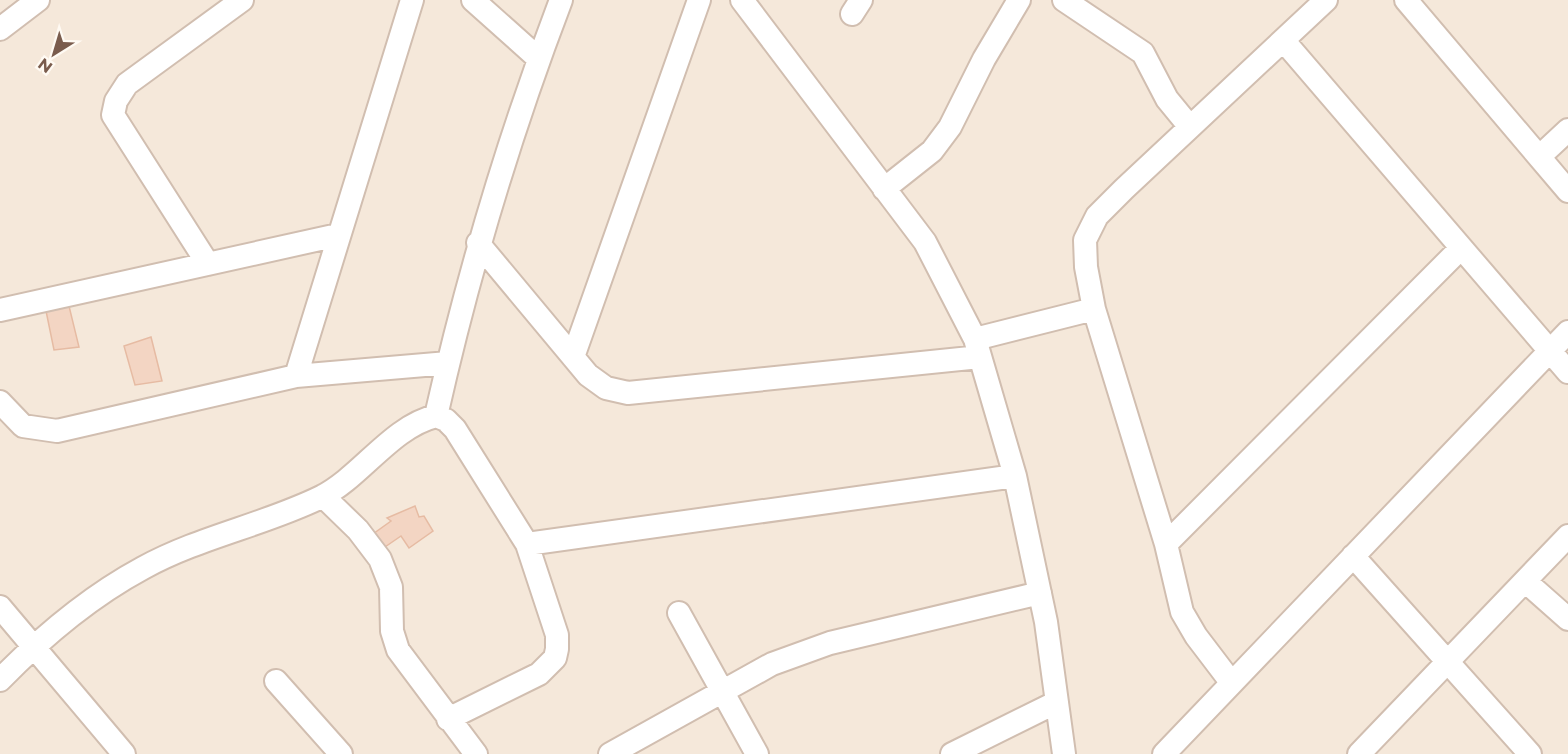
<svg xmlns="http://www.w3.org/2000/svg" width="1568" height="754" font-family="Montserrat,sans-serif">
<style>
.residential{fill:#f5e8da}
.building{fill:#f3d5c3;stroke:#e6bba3;stroke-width:1.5}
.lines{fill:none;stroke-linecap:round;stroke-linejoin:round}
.minor-casing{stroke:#d1beb0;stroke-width:26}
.minor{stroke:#fff;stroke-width:22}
</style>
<rect width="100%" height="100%" fill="#fdf6ec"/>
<!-- residential -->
<path class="residential" d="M0,0H1568V754H0Z"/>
<!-- building -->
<path class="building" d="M68,302L79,347L54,350L45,306Z
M151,337L162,381L135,385L124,346Z
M415,506L419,517L424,516L433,531L409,548L401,536L382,549L373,534L391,521L387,518Z"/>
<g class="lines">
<defs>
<path id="minor" d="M473,0L539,59
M742,0L925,242L975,339L1015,476L1046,622L1064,754
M1064,0L1143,53L1167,99L1190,127
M1406,0L1568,191
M852,14L861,0
M0,29L38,0
M1283,40L1568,372
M1539,157L1568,130
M884,189L932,151L950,127L984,59L1019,0
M478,243L588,375L606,388L628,393L980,357
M208,264L113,115L116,101L127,84L242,0
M0,310L338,235
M975,339L1094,309
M573,357L699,0
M296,376L412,0
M0,402L23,426L57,431L296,376L448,363
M436,416C468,274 509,136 561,0
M323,496L358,530L380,559L391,587L392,631L398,650L476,754
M527,544L1015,476
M1166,544L1461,248
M1353,556L1530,754
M1525,581L1568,619
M0,607L124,754
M679,613L757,754
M0,680C42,637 91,596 143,568C199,537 264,525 321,497C361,477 391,427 436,416L446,420L455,429L527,544L557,635V649L555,658L539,674L448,719
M276,681L341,754
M1231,682L1196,636L1182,612L1166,544L1094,309L1086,267L1085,240L1097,216L1124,189L1326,0
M610,754L772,664L830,643L1040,593
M952,754L1057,702
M1164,754L1568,332
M1359,754L1568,536"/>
</defs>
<!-- minor casing -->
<use href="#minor" class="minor-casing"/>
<!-- minor -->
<use href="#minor" class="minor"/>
</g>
<!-- north arrow -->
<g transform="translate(54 54) rotate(217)" stroke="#fffaf3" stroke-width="4.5" paint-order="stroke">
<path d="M0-4.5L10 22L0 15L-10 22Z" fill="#7a5c4d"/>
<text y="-9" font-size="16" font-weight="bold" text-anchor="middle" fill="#7a5c4d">N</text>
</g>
</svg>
